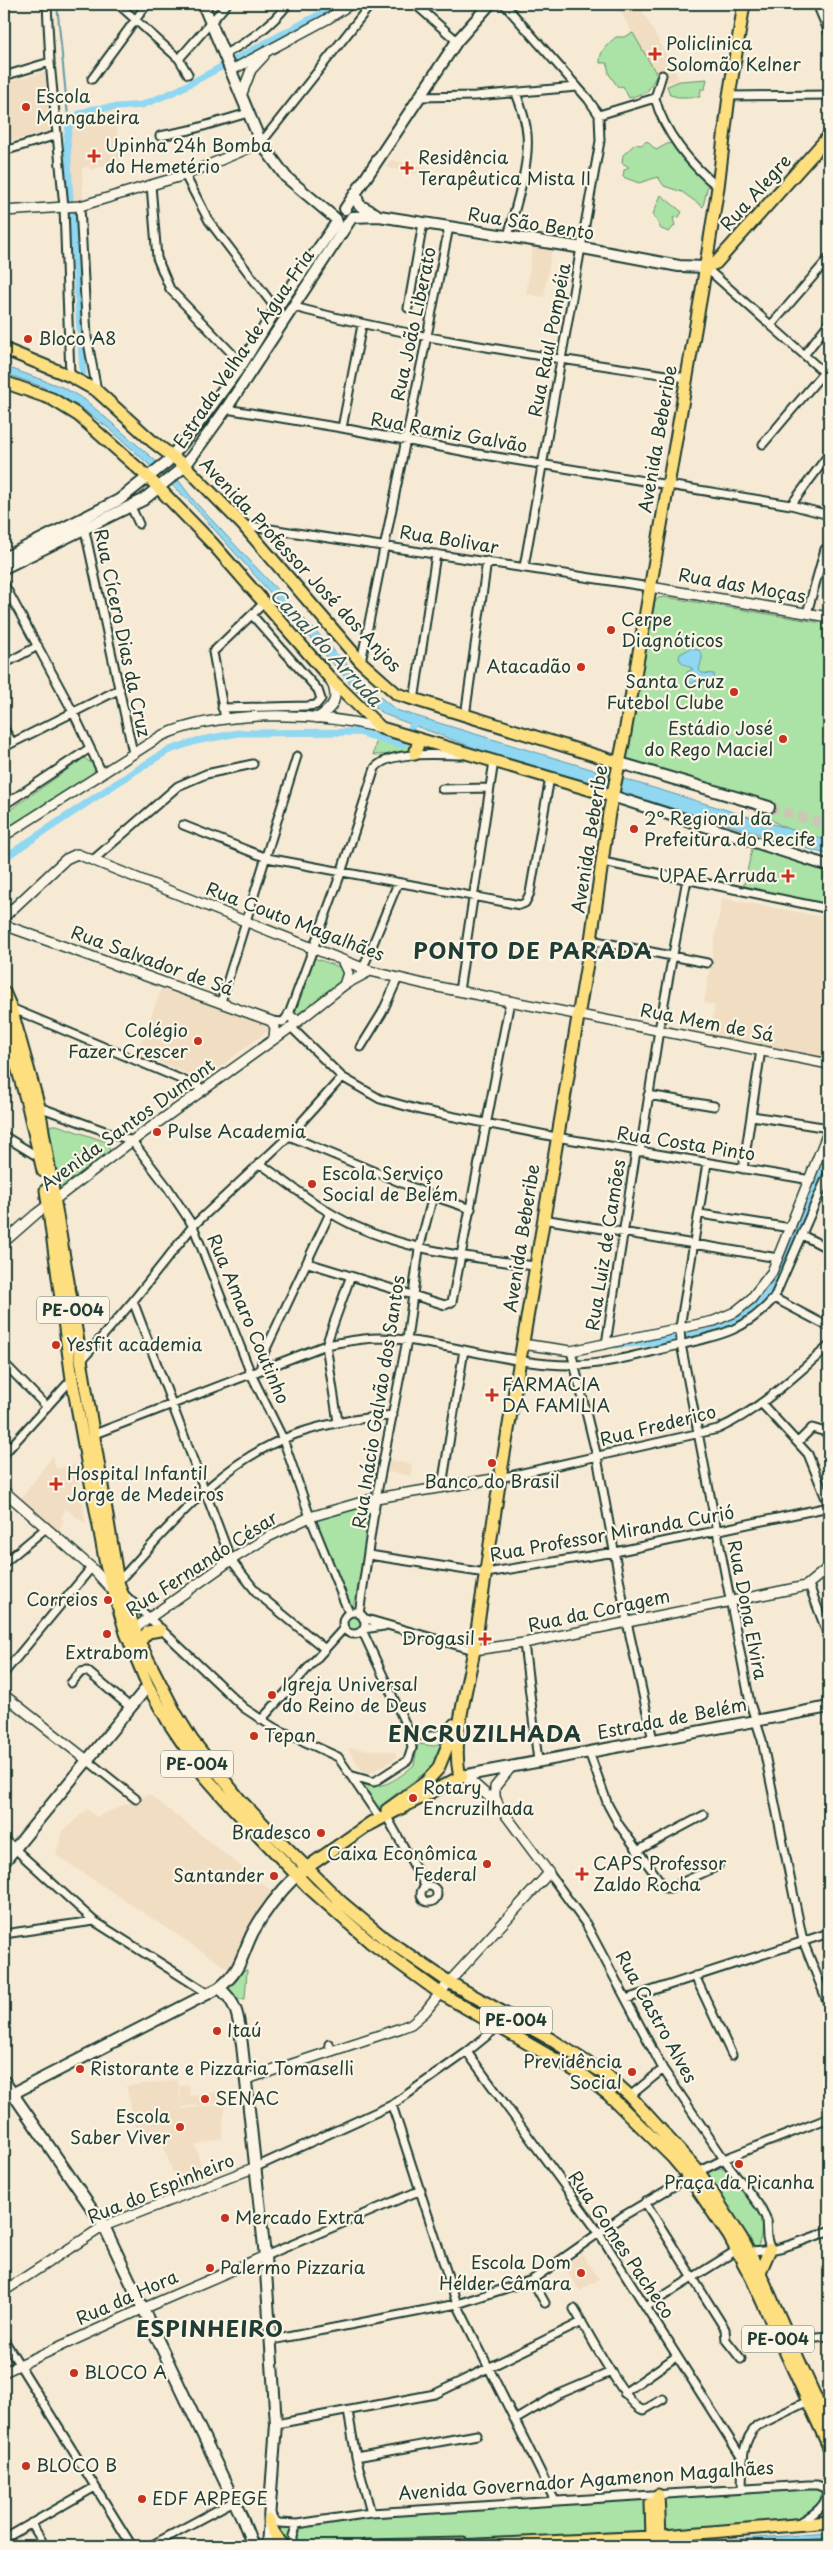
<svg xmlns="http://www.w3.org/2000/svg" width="833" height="2550" font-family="'Playpen Sans',sans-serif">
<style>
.built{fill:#f1ddc2}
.green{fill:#abe2a6;stroke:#65906d}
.water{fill:#90d7f1;stroke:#6399a5}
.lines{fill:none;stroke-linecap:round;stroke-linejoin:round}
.shore{stroke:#4c7b80;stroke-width:1}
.stream{stroke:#6399a5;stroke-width:2}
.canal{stroke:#90d7f1;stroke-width:7}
.secondary-tunnel{stroke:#ccc7b5;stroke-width:10;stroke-dasharray:10 5;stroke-linecap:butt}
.minor-casing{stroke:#1f3d34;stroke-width:11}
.tertiary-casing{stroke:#1f3d34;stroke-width:12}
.secondary-casing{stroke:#1f3d34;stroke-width:14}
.primary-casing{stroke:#1f3d34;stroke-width:15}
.trunk-casing{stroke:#1f3d34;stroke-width:15}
.minor{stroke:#fcf5e5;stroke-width:7}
.tertiary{stroke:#fcf5e5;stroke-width:9}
.secondary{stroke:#fcf5e5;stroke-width:10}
.primary{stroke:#fedf80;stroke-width:11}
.trunk{stroke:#fedf80;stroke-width:11}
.poi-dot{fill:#c8321e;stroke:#fcf5e5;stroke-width:2}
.labels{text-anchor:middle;stroke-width:4.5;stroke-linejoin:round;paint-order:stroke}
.shield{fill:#fcf5e5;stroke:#617469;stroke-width:1}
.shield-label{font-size:16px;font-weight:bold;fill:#1f3d34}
.poi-label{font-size:18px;fill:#1f3d34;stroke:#fcf5e5;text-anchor:start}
.street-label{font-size:18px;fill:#1f3d34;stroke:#fcf5e5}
.water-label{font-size:19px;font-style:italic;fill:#365c5a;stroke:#fcf5e5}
.district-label{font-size:22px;font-weight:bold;letter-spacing:1px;fill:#1f3d34;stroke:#fcf5e5}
</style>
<rect width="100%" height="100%" fill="#f7ead5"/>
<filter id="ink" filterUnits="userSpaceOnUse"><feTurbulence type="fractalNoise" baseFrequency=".02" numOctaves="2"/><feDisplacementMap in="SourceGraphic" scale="10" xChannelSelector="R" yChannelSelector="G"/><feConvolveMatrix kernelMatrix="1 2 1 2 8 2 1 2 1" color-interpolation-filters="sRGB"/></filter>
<g filter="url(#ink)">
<!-- built -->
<path class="built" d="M616,4H639L680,81L661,83Z
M45,72L49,131L4,143V83Z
M114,109L121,162L90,170L89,166L82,169L83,200H72L68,150L71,126L81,115L88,112Z
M391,160L427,168L426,176L386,167Z
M533,245L552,247L544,297L526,294Z
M722,898L829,918V1061L709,1037L715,1006L704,1003Z
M161,989L261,1022L270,1029L203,1080L137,1053Z
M53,1455L56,1469L76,1464L86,1524L66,1509L61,1518L64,1520L58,1532L21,1499Z
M390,1460L412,1464L411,1476L388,1472Z
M348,1748L396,1752V1759L370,1773L361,1770Z
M149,1794L275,1893L233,1972L56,1855L63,1831L87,1809L96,1817Z
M178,2080L182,2109L225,2104L222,2138L195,2145L204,2174L177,2184L162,2142L140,2143L126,2086Z
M189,2085L190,2096L225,2091L228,2092L229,2102L182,2107L180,2086Z
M582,2254L599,2279L580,2291L563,2266Z"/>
<!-- green -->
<path class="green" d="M633,33L657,75L647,92L629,98L623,86L618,87L609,74L607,63H600C599,51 608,44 616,37H624Z
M707,79L705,89H701L700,97H678L670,95L667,86L680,81Z
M647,141L656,150L667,144L673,143L698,170L708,184L703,207L682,192L664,186L658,177L639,183L623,177L624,170L629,167L622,163L623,155L635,144L641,145Z
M661,195L682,212L679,217L673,218L675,225L669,232L661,229L653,214Z
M665,597L829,624V844C805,836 784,830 763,814L770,806L626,761L654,603L658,598Z
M378,733L413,743L411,754L373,755Z
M84,758L93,764L95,769L92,775L13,826L8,824L4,818L7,812Z
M753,845L829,869V906L743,889Z
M314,958L339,967L344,975L343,981L295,1016L292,1015L312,959Z
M51,1125H57L107,1142L110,1151L63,1186L58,1187L56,1185L48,1130Z
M355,1508C362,1508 370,1509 371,1517L357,1592L352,1608L316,1522L317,1519Z
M344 1623a10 10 0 1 1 20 0a10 10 0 1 1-20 0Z
M448,1739L434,1766L376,1809L359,1783C380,1793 399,1778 414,1765L418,1744L434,1746Z
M241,1970H247L245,1999H234L219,1988Z
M720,2168C729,2168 756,2205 760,2214C763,2223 762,2242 756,2249H753L707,2178L709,2172Z
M829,2485V2522L366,2546H267L269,2520L279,2523L371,2515L813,2488Z"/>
<!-- water -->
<path class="water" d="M4,366L62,387L84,399L179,481L195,502L368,687L396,710L829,841V855L491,754L386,715L367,702L189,501L111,430L80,407L43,387L4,373Z
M691,648C707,651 702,657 699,670L702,673L714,674V680L711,684H703L700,679L691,684L685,680L687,672L693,669L682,663L679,658L680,654Z
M829,2533V2546H638Z"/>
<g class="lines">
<!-- shore -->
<path class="shore" d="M713,2546L829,2538"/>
<!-- stream -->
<path class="stream" d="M57,4L69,127"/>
<!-- canal -->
<path class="canal" d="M70,201L67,138L69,127L79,114L93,109L142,105L176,91L339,4
M72,213L83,373
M4,858L132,773L167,751L196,741L238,733L358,732L402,745L415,721
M614,1345C654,1343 711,1338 745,1316C757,1308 766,1297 774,1285L829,1158"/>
<!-- secondary-tunnel -->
<path class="secondary-tunnel" d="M769,807L829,826"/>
<defs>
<path id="minor" d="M47,4L50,62L64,207L70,376
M118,4L179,59L188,74
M415,4L457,41
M504,4L588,99L599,115L600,141L524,567
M817,4L829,33
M223,55C249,41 270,27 288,4
M179,59L227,4
M4,76L50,62
M92,79L147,4
M729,96L829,95
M419,97L475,96L577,87
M655,98L662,75
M599,115L655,98C664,133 691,165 718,187
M160,136L190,130L248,113
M261,143L371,4
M4,151L57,135
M185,175L209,221L276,309
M151,185L157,258L170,289L242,364
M80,206L87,337L97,391
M508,237C515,205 530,167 527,134C526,120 521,106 516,93
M705,267L829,377
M294,307C423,341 556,358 687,378
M408,308L423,223
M772,324L829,258
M804,355L829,323
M226,409L342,428L472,453L791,505L829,515
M342,428L362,325
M763,444L824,372
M791,505L829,454
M131,507L139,524
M244,525L650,587
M84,526L133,753
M4,584L73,712L102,773
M807,613L825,549
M361,662L449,227
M4,664L38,646
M414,701L436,554
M222,708L307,706L316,705L321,699L318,690L252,615
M465,716L487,561
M225,719L213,652L264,603
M4,729L12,742
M4,747L120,689
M442,789L490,788
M4,805L90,748
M183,825L267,858L520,905L525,903L530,893L550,777
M93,860L178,786L206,774L253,764
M603,862L829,909
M591,940L707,963
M363,968L398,883
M459,991L494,761
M221,1002L297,756
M11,1008L204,1089
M271,1021L283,1022L289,1014L341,873L375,768C389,750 441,755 462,755
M291,1027L342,1077L380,1099L420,1110L556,1137L811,1180
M361,1047L382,1013L398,978
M648,1095L714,1106
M39,1107L132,1141L168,1188L193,1226L251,1374L283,1439L310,1517L349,1613
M752,1116L829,1128
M4,1136L40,1158
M289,1136L433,1196L471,1209
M640,1152L659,1030L687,879
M259,1163C290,1184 321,1211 355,1226C412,1252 474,1257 534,1266
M707,1163L680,1327L681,1344L750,1703L762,1740L803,1941L829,2006
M743,1169L761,1050
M700,1214L791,1228
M543,1219L778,1258
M802,1235L829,1249
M308,1263L445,1305L452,1302L510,1001
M774,1298L829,1327
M133,1301L231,1560L258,1594L325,1649
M606,1344L636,1151
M571,1351L597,1457L627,1622L653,1740
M82,1360L133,1301L193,1226L289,1136L342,1077
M4,1363L47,1407
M260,1370L264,1353L330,1213
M761,1403L808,1454L829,1506
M338,1422L326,1345L350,1278
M92,1435L326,1345C344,1342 361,1338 379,1338C443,1340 510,1366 574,1365C604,1365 645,1353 675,1346C717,1336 745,1332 774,1298L829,1172
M798,1442L812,1428L829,1433
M4,1454L72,1379
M500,1478L718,1429C760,1410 794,1376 829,1346
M442,1486L464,1350
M369,1555L486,1573L615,1552L829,1507
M4,1563L46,1528
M118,1582C170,1526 221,1460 296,1434C327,1423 360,1418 393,1415
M809,1585L829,1638
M124,1594L244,1708L273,1727L338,1757L379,1817
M343 1623a11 11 0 1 1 22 0a11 11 0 1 1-22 0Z
M359,1614L376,1498L407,1340L419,1249L433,1196
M363,1618L474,1650
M363,1629L384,1626
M524,1643L538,1761
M4,1673L91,1568
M71,1683L81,1672L87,1671L130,1707
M261,1720L344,1628
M409,1732C426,1738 442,1739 453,1723
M589,1752L608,1805L619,1825L665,1888H670L718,1866
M87,1760L136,1799
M353,1776L374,1782L408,1760L412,1748L409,1732L362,1630
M387,1817L426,1887
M15,1849L94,1921L209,1994
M637,1851L704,1815
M549,1873L586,1924L663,2069L724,2159L761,2208L766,2218L767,2238L770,2249
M421 1894a8 8 0 1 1 16 0a8 8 0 1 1-16 0Z
M4,1934L94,1921
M695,1976L732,2055
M626,1999L829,1933
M329,2044L332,2051
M467,2052L599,2233L743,2460
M630,2096L663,2069
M392,2105L457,2304L555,2501
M256,2167L392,2105L467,2052L499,2026
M645,2202L725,2329L726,2340L741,2359
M265,2256L421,2190
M532,2280L545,2303
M646,2307L737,2250C767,2257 801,2241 829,2231
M574,2309C585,2326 628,2410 644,2410L663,2399
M791,2339L829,2336
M4,2340L132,2546
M272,2340L457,2304L532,2280L623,2216L689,2177L724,2159L829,2118
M624,2393L677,2356
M348,2411L356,2457L371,2513
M515,2420L557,2395L611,2372
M276,2424L435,2394L582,2322
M356,2457L477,2435
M742,2489C743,2467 740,2442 757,2426L808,2401
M271,2514L274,2520L279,2523L297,2524L371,2513L808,2485H817L825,2488C832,2504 811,2516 799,2523
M31,2523L45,2546
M4,2539L95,2487
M150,2546L234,2501
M293,2546V2536L297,2524"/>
<path id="tertiary" d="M230,71L329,18L351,4
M241,96L251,70L264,56
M4,211L80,206L185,175L261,143
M650,587L829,617
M317,718C333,708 340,699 331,681
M4,836L161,736C222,709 317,712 381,728
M4,917L66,859L77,854L370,971L428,985L829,1064
M4,925L271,1021L275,1027L274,1038
M342,960L348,973L344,985
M289,1014L292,1018L300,1020
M4,1242L36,1214L132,1141L291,1027L344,985L370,971
M522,1344L571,1351L714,1321L735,1312L751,1299L772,1272L829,1130
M4,1491L93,1569L113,1591
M362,1501L374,1511
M131,1631L231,1560L268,1537L310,1517L376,1498L500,1478
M474,1650L524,1643L806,1586L829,1567
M4,1695L87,1760
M462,1776L471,1781L497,1804
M4,1841L15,1849
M247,2079L401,2028L411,2024L425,2012L449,1982L549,1873L499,1806L495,1797V1787L512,1766
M4,2291L104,2226L256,2167
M4,2372L142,2309L265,2256"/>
<path id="secondary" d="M203,4L261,143L286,177L336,219
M356,195L359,205L376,214
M345,209L457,41L490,4
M352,217L379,216L583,248L679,266L705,267
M4,558L119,500L167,462L198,424L242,364L276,309L337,222
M4,568L143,500L185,466L226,409L352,217
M620,763L769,807
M612,796L829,866
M462,1776L829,1707
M4,1862L148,1686
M219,1988C239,2003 239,2023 242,2045L265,2256L276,2424L267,2546
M4,2081L104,2226L242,2518L253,2546
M4,2098L219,1988C242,1970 241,1956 253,1932C264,1912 280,1892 296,1876"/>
<path id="primary" d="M705,267L716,263L829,136
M4,349L70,376L97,391L152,441L185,466L243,525L361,662L397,694L620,763
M4,382L52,399L78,415L149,478L212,543L329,677L381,728L612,796
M415,754L419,740
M4,992L11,1008L39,1107L118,1582L139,1642L176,1714L192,1740L240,1800L270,1831L340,1901L384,1938L449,1982L552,2040L608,2076L630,2096L699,2172L742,2239L760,2273L829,2428
M4,1021L28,1106L43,1171
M46,1190L72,1379L106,1565L126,1633L148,1686L169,1723L204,1775L233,1808L309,1888L370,1942L440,1993L586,2077L609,2095L672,2157L689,2177L729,2236L752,2279L829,2447
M139,1642L148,1632L160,1630
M387,1810L426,1782L438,1769L456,1725
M367,1826L462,1776L459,1772C452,1738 468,1684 474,1650L500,1478L591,940L609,813L623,744L702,290L718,187L729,96L744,4
M302,1871L372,1822
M760,2272L770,2249"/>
<path id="trunk" d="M658,2495L660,2536
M651,2503L652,2537
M269,2520L273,2531L283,2546
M366,2546L463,2544
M457,2546L652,2537L829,2522"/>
</defs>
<!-- minor casing -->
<use href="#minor" class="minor-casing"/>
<!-- tertiary casing -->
<use href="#tertiary" class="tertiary-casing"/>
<!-- secondary casing -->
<use href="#secondary" class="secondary-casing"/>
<!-- primary casing -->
<use href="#primary" class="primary-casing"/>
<!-- trunk casing -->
<use href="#trunk" class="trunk-casing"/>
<!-- minor -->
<use href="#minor" class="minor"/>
<!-- tertiary -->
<use href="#tertiary" class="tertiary"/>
<!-- secondary -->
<use href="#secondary" class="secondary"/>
<!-- primary -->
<use href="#primary" class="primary"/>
<!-- trunk -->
<use href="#trunk" class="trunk"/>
</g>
</g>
<!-- markers -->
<g class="poi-dot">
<path d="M652.5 46.5h5v5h5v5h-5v5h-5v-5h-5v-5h5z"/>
<circle cx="26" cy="107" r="5"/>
<path d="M91.5 148.5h5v5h5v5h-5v5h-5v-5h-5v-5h5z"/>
<path d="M404.5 160.5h5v5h5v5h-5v5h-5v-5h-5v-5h5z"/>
<circle cx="28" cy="339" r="5"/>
<circle cx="611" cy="630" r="5"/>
<circle cx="581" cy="667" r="5"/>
<circle cx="734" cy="692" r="5"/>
<circle cx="783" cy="739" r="5"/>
<circle cx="634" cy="829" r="5"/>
<path d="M785.5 868.5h5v5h5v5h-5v5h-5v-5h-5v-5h5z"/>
<circle cx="198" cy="1041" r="5"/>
<circle cx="157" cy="1132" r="5"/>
<circle cx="312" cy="1184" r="5"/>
<circle cx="56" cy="1345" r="5"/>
<path d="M489.5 1387.5h5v5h5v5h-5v5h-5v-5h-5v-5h5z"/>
<circle cx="492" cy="1463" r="5"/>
<path d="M53.5 1476.5h5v5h5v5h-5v5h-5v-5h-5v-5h5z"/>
<circle cx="108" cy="1600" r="5"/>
<circle cx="107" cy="1634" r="5"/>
<path d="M482.5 1631.5h5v5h5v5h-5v5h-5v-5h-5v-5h5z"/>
<circle cx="272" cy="1695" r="5"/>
<circle cx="254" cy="1736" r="5"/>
<circle cx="413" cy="1798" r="5"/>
<circle cx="321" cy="1833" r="5"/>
<circle cx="487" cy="1864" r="5"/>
<path d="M579.5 1866.5h5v5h5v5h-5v5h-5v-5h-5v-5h5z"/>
<circle cx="274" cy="1876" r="5"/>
<circle cx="217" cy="2031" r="5"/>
<circle cx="80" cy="2069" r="5"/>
<circle cx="632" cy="2072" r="5"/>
<circle cx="205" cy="2099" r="5"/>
<circle cx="180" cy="2127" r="5"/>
<circle cx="739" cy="2164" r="5"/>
<circle cx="225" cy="2218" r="5"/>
<circle cx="210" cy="2268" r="5"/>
<circle cx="581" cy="2273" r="5"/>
<circle cx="74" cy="2373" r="5"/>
<circle cx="26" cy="2466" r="5"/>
<circle cx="142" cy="2499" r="5"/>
</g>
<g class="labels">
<!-- shield labels -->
<g class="shield">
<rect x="37" y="1296.5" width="72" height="27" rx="4"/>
<rect x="161" y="1750.5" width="72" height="27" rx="4"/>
<rect x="480" y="2006.5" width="72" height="27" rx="4"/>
<rect x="742" y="2325.5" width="72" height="27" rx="4"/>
</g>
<g class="shield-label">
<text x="73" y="1316">PE-004</text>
<text x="197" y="1770">PE-004</text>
<text x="516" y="2026">PE-004</text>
<text x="778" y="2345">PE-004</text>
</g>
<!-- poi labels -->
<g class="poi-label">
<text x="666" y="50">Policlinica<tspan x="666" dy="21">Solomão Kelner</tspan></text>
<text x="36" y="103">Escola<tspan x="36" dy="21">Mangabeira</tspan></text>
<text x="105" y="152">Upinha 24h Bomba<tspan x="105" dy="21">do Hemetério</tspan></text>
<text x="418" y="164">Residência<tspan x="418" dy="21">Terapêutica Mista II</tspan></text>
<text x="38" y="345">Bloco A8</text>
<text x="621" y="626">Cerpe<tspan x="621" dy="21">Diagnóticos</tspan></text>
<text x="571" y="673" text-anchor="end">Atacadão</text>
<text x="724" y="688" text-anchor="end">Santa Cruz<tspan x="724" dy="21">Futebol Clube</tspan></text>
<text x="773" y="735" text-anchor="end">Estádio José<tspan x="773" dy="21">do Rego Maciel</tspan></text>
<text x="644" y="825">2° Regional da<tspan x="644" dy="21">Prefeitura do Recife</tspan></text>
<text x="777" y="882" text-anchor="end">UPAE Arruda</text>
<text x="188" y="1037" text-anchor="end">Colégio<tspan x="188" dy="21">Fazer Crescer</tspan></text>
<text x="167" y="1138">Pulse Academia</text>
<text x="322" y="1180">Escola Serviço<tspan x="322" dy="21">Social de Belém</tspan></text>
<text x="66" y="1351">Yesfit academia</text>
<text x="502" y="1391">FARMACIA<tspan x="502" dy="21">DA FAMILIA</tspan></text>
<text x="67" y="1480">Hospital Infantil<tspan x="67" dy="21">Jorge de Medeiros</tspan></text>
<text x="492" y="1488" text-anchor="middle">Banco do Brasil</text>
<text x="98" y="1606" text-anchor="end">Correios</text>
<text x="475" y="1645" text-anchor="end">Drogasil</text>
<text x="107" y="1659" text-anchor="middle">Extrabom</text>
<text x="282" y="1691">Igreja Universal<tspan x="282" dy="21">do Reino de Deus</tspan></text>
<text x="264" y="1742">Tepan</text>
<text x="423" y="1794">Rotary<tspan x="423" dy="21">Encruzilhada</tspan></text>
<text x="311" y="1839" text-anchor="end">Bradesco</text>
<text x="477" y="1860" text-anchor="end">Caixa Econômica<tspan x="477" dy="21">Federal</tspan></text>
<text x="593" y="1870">CAPS Professor<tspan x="593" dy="21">Zaldo Rocha</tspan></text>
<text x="264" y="1882" text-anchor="end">Santander</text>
<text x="227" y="2037">Itaú</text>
<text x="622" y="2068" text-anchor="end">Previdência<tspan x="622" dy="21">Social</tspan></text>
<text x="90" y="2075">Ristorante e Pizzaria Tomaselli</text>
<text x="215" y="2105">SENAC</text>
<text x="170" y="2123" text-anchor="end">Escola<tspan x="170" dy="21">Saber Viver</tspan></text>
<text x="739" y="2189" text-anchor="middle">Praça da Picanha</text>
<text x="235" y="2224">Mercado Extra</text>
<text x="571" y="2269" text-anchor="end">Escola Dom<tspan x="571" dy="21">Hélder Câmara</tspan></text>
<text x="220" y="2274">Palermo Pizzaria</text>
<text x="84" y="2379">BLOCO A</text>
<text x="36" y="2472">BLOCO B</text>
<text x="152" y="2505">EDF ARPEGE</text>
</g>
<!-- street labels -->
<g class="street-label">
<text transform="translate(756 193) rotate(-48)" y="6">Rua Alegre</text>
<text transform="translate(531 224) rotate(9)" y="6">Rua São Bento</text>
<text transform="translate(414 324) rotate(-78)" y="6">Rua João Liberato</text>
<text transform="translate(550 340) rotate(-79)" y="6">Rua Raul Pompéia</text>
<text transform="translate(244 349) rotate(-56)" y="6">Estrada Velha de Água Fria</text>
<text transform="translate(449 433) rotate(10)" y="6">Rua Ramiz Galvão</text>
<text transform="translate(658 439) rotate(-80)" y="6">Avenida Beberibe</text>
<text transform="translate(449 540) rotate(9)" y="6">Rua Bolivar</text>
<text transform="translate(300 565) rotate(47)" y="6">Avenida Professor José dos Anjos</text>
<text transform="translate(742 586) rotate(10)" y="6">Rua das Moças</text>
<text transform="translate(122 633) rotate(78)" y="6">Rua Cícero Dias da Cruz</text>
<text transform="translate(590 839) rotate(-81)" y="6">Avenida Beberibe</text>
<text transform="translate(295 922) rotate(21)" y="6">Rua Couto Magalhães</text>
<text transform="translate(152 961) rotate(20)" y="6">Rua Salvador de Sá</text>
<text transform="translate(707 1023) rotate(11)" y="6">Rua Mem de Sá</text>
<text transform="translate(128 1125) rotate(-36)" y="6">Avenida Santos Dumont</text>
<text transform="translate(686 1144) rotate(9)" y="6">Rua Costa Pinto</text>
<text transform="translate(522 1238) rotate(-81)" y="6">Avenida Beberibe</text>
<text transform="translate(606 1245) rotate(-81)" y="6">Rua Luiz de Camões</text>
<text transform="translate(248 1319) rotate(67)" y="6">Rua Amaro Coutinho</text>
<text transform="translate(379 1402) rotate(-81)" y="6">Rua Inácio Galvão dos Santos</text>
<text transform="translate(658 1426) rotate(-14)" y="6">Rua Frederico</text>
<text transform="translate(612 1534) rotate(-10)" y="6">Rua Professor Miranda Curió</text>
<text transform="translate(202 1564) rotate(-33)" y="6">Rua Fernando César</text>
<text transform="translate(747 1610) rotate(79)" y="6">Rua Dona Elvira</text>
<text transform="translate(599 1611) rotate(-12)" y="6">Rua da Coragem</text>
<text transform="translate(672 1719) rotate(-11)" y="6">Estrada de Belém</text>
<text transform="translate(656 2017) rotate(61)" y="6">Rua Castro Alves</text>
<text transform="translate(161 2189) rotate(-22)" y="6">Rua do Espinheiro</text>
<text transform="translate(621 2245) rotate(56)" y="6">Rua Gomes Pacheco</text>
<text transform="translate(127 2298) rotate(-24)" y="6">Rua da Hora</text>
<text transform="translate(586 2481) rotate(-4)" y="6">Avenida Governador Agamenon Magalhães</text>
</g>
<!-- water labels -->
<g class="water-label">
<text transform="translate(326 647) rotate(47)" y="7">Canal do Arruda</text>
</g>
<!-- district labels -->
<g class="district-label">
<text x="533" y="959">PONTO DE PARADA</text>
<text x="485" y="1742">ENCRUZILHADA</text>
<text x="210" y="2337">ESPINHEIRO</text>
</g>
</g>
<!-- margin -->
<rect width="833" height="2550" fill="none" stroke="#fcf5e5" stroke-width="20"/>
<rect x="10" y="10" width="813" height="2530" fill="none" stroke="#1f3d34" stroke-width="2" filter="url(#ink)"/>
</svg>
